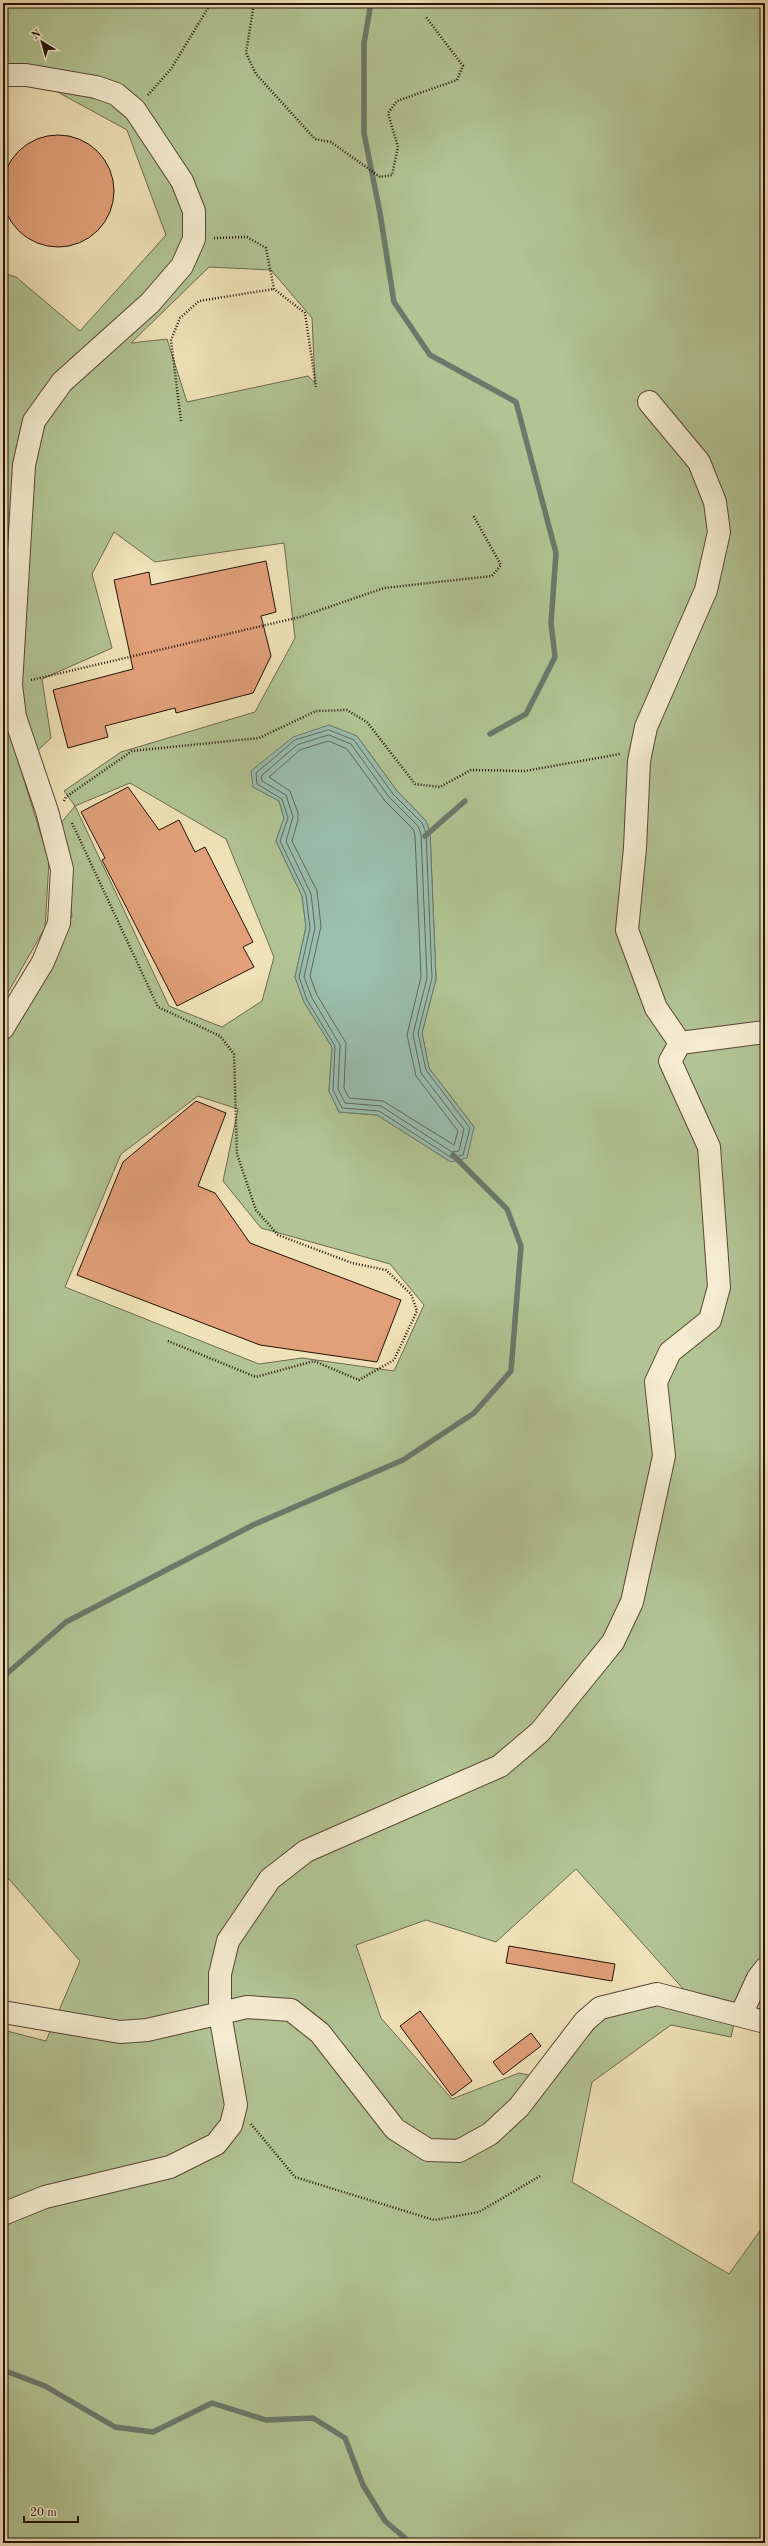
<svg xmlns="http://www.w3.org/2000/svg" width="768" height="2546" font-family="'Old Standard TT',serif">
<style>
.green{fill:#b2c494;stroke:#6c6b4e;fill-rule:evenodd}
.water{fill:#9abeaf;stroke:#6b796c}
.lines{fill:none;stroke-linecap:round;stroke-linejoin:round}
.shore{stroke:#60685c;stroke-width:1}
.stream{stroke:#6b796c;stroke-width:5.5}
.building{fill:#e1a079;stroke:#251208}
.minor-casing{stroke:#584634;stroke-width:24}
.path{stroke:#251208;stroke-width:2.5;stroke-dasharray:1 2;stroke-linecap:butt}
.minor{stroke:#f5ecd1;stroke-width:22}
</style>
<rect width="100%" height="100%" fill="#f0e2b8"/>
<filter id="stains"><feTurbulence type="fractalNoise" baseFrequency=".005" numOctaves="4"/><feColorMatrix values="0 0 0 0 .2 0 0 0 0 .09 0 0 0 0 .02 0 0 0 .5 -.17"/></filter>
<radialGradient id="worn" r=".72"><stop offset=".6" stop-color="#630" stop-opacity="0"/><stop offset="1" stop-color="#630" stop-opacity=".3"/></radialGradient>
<!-- green -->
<path class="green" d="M3,3H765V1959L743,1985L731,2037L671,2025L592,2082L572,2182L729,2274L765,2224V2543H3V2030L46,2041L80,1961L9,1879L3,1878V1040L72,916L61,823L75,806L64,791L121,752L255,712L295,638L284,543L155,562L114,532L92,574L112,648L42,679L51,738L20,767L49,861L45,928L3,1001V273L16,277L80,331L166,235L127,130L3,62ZM209,267L271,270L312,318L315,383L308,376L187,402L167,339L131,343ZM357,736L397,791L426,821L430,832L436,979L422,1033L429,1068L474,1127L451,1162L377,1115L339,1112L329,1091L332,1047L304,1002L295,977L306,927L302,896L276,841L284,818L279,801L253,787ZM130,783L226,839L274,957L262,1001L222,1027L169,1006L75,806ZM198,1096L238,1109L223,1181L261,1228L390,1264L424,1305L394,1371L302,1358L259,1364L65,1287L121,1154ZM576,1869L686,1992L605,2017L548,2079L519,2073L452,2099L381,2018L356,1945L426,1920L496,1942Z"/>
<!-- water -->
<path class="water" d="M329,725L357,736L397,791L426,821L430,832L436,979L422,1033L429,1068L474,1127L467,1158L451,1162L377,1115L339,1112L329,1091L332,1047L304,1002L295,977L306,927L302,896L276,841L284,818L279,801L253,787L251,771L293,737Z"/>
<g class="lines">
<!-- shore -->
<path class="shore" d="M329,730L354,740L393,794L422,823L426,833L432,978L418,1033L426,1070L470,1128L463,1155L452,1158L379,1111L342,1108L333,1090L335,1046L307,1000L299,977L310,928L306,895L280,841L288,818L282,799L257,784L256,773L295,740Z
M329,735L351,744L389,797L418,826L421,834L427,978L413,1034L421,1073L464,1129L459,1151L452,1152L381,1106L345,1103L338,1089L340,1045L312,998L304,977L315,928L311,894L286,841L293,817L286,795L262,781L261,776L297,745Z
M329,741L347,749L385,801L413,829L415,835L421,977L407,1035L416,1076L458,1131L454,1145L383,1101L349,1098L344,1088L346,1043L317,995L310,976L321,926L317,891L292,841L298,820V813L290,791L269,777L300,750Z"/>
<!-- stream -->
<path class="stream" d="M371,3L364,43V133L380,213L394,302L430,355L516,402L556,553L551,623L555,657L526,714L490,734
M425,836L465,801
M3,1677L66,1622L253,1525L403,1460L474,1413L511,1371L521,1246L507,1209L453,1155
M3,2370L45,2386L115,2427L153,2432L212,2403L266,2420L313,2418L345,2438L363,2485L385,2521L411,2543"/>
</g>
<!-- building -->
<path class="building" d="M2 191a56 56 0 1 1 112 0a56 56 0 1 1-112 0Z
M266,561L276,612L261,616L271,656L253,693L176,713L175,708L105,726L108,737L68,748L53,690L133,669L114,580L149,572L151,585Z
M128,787L159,830L179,820L195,852L205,847L253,942L243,947L254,967L177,1006L102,860L105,858L81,812Z
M196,1101L226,1113L198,1186L215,1193L250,1243L401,1300L377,1362L260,1345L77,1275L123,1162Z
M509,1946L615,1964L612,1981L506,1963Z
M420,2011L472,2081L452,2096L400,2026Z
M531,2033L541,2046L503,2075L493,2062Z"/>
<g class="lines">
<defs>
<path id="minor" d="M3,75H26L96,87L116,94L135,110L182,181L194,211V239L182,266L150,303L62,382L34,421L24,465L11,685L15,717L47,811L62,869L59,923L43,962L3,1028
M649,402L699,462L715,502L719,532L706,590L646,727L639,761L635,848L627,930L656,1008L680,1043
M680,1043L765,1032
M3,2012L120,2032L147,2030L247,2007L291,2010L320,2033L395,2129L428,2150L459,2151L490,2134L519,2107L585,2021L600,2008L657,1994L765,2022
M741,2015L758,1978L765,1969
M3,2214L45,2197L170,2167L216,2144L231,2125L236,2105L220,2014V1974L228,1941L270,1879L306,1851L500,1766L540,1732L613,1642L632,1602L664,1456L656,1382L670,1352L710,1320L719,1287L709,1147L670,1061L680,1043"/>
</defs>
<!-- minor casing -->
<use href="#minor" class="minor-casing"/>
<!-- path -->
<path class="path" d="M254,3L246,53L256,74L315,139L331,142L380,177L392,175L398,147L388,113L397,101L457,80L463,66L426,17
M148,95L171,69L211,3
M214,238L247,237L266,248L274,289L305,313L316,387
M181,421L171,340L180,318L199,301L274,289
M31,680L300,617L384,588L492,576L501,565L473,515
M64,801L66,797L132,751L259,738L316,711L347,710L367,722L415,784L440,787L471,770L525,771L620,754
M72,823L158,1007L220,1036L234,1054L237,1154L256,1210L278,1235L352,1263L386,1270L411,1294L417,1311L394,1360L359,1380L314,1361L256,1377L168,1341
M251,2124L295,2177L434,2220L479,2212L540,2176"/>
<!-- minor -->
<use href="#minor" class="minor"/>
</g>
<!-- margin -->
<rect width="768" height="2546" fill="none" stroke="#f0e2b8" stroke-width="16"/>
<rect x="4" y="4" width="760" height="2538" fill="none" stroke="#251208" stroke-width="2"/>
<rect x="8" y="8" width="752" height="2530" fill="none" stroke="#251208"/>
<!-- north arrow -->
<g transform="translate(42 42) rotate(323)" stroke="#f5ecd1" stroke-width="3" paint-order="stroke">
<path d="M0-3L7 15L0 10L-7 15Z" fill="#251208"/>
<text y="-6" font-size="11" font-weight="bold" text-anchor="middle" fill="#251208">N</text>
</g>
<!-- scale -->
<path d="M24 2516v6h54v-6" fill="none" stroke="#251208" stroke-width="2"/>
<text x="30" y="2516" font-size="12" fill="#251208" stroke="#f5ecd1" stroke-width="3" paint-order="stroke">20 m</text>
<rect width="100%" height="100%" filter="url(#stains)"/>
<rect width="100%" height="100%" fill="url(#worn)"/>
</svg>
